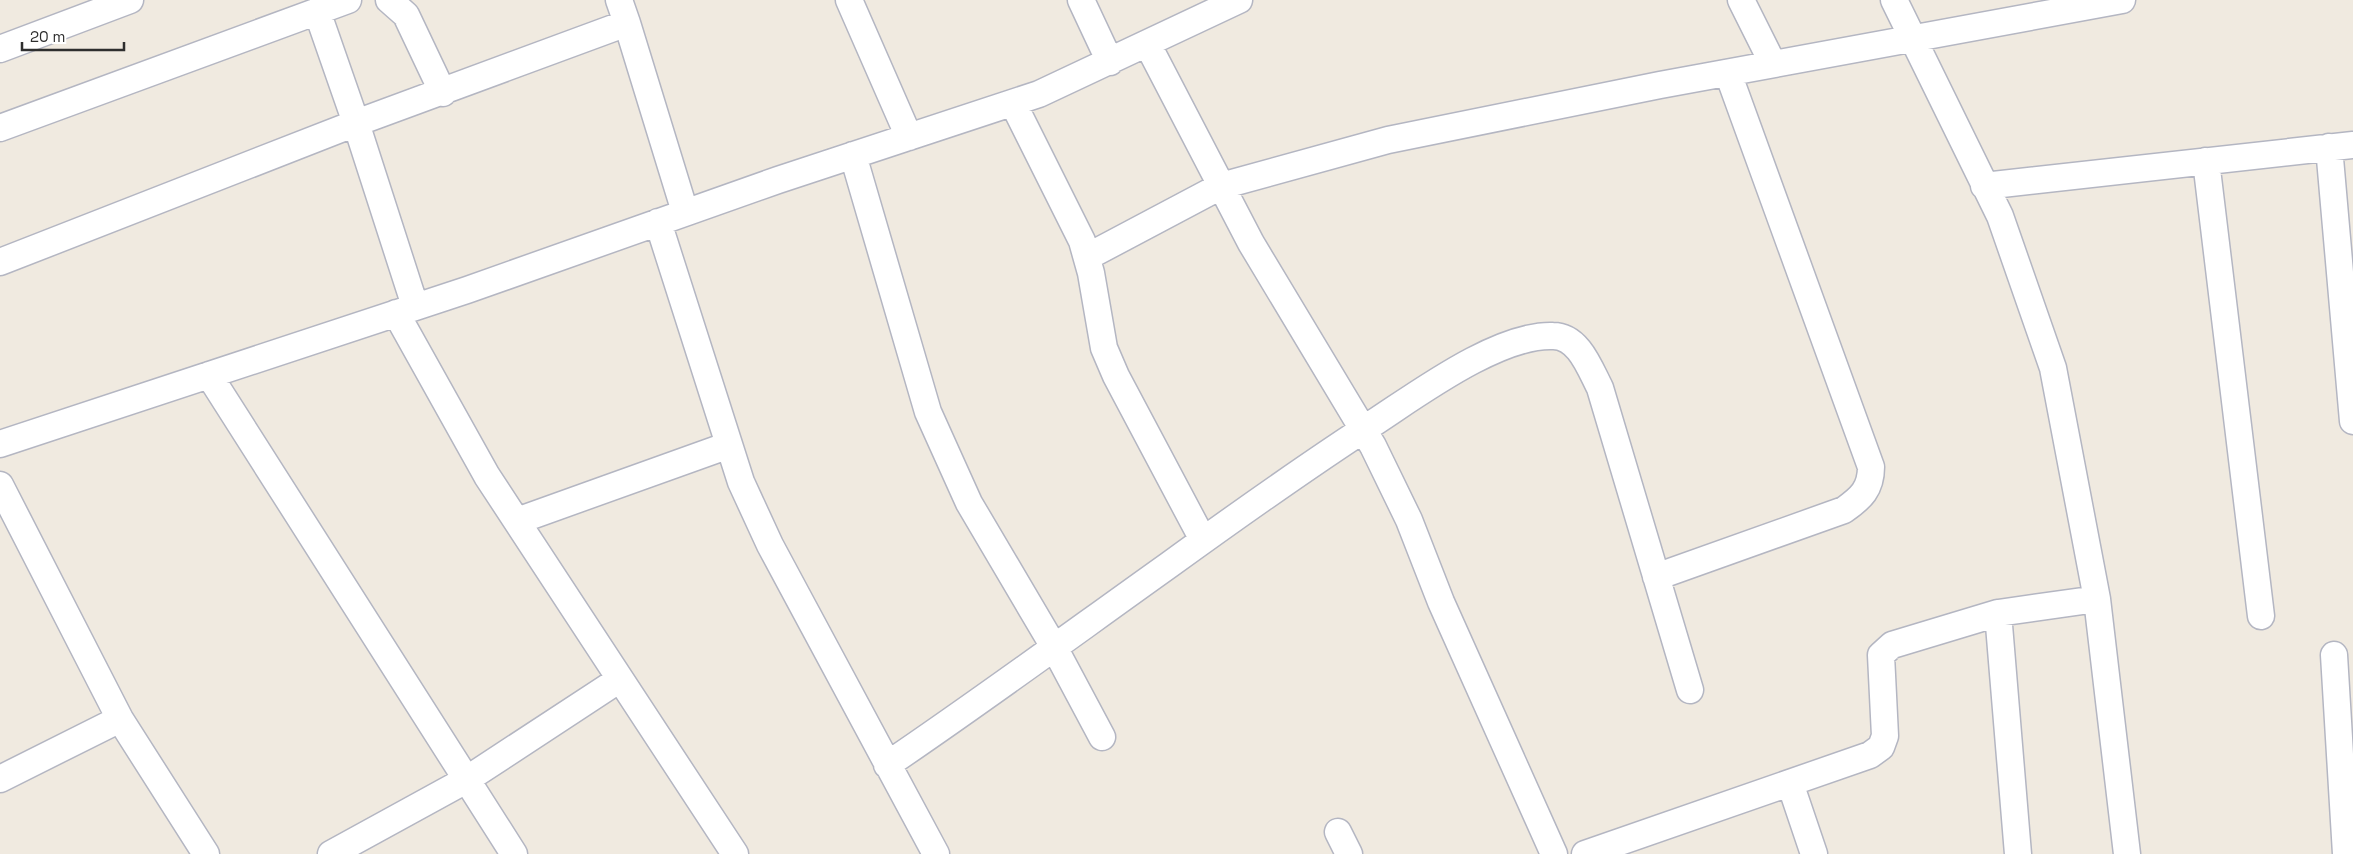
<svg xmlns="http://www.w3.org/2000/svg" width="2353" height="854" font-family="'Space Grotesk',sans-serif">
<style>
.lines{fill:none;stroke-linecap:round;stroke-linejoin:round}
.minor-casing{stroke:#b4b6c2;stroke-width:29}
.minor{stroke:#fff;stroke-width:26}
</style>
<rect width="100%" height="100%" fill="#f0eae0"/>
<g class="lines">
<defs>
<path id="minor" d="M389,0L406,15L443,93
M619,0L627,23
M849,0L909,137
M1081,0L1110,62
M1741,0L1773,64
M1894,0L2000,216L2053,368L2097,599L2127,854
M317,11L356,123L415,306
M1148,45L1251,243L1373,446L1409,520L1441,602L1554,854
M0,49L130,0
M1013,103L1082,241L1091,273L1104,348L1116,376L1203,540
M0,128L348,0
M2329,147L2353,421
M853,155L928,412L969,503L1054,647L1102,737
M2206,161L2261,616
M1984,186L2353,145
M658,222L741,482L770,545L936,854
M1087,257L1221,186L1388,140L1660,85L2122,0
M0,262L356,123L627,23L685,212
M396,313L487,476L735,854
M209,375L514,854
M0,444L467,290L778,180L1039,94L1239,0
M0,485L120,719L206,854
M517,521L729,445
M1656,577L1844,510C1861,498 1871,489 1871,467L1728,73
M1998,613L2018,854
M2334,655L2346,854
M887,765C983,700 1075,632 1169,565C1238,515 1307,466 1378,420C1422,391 1500,334 1553,336C1579,336 1590,369 1600,388L1690,690
M0,779L120,719
M1790,783L1814,854
M1338,832L1349,854
M331,854L466,780L620,679
M1585,854L1870,755L1881,747L1885,736L1881,655L1892,645L1998,613L2097,599"/>
</defs>
<!-- minor casing -->
<use href="#minor" class="minor-casing"/>
<!-- minor -->
<use href="#minor" class="minor"/>
</g>
<!-- scale -->
<path d="M22 42v8h102v-8" fill="none" stroke="#2e2e2e" stroke-width="2.5"/>
<text x="30" y="42" font-size="15" fill="#2e2e2e" stroke="#ffffff" stroke-width="4" paint-order="stroke">20 m</text>
</svg>
